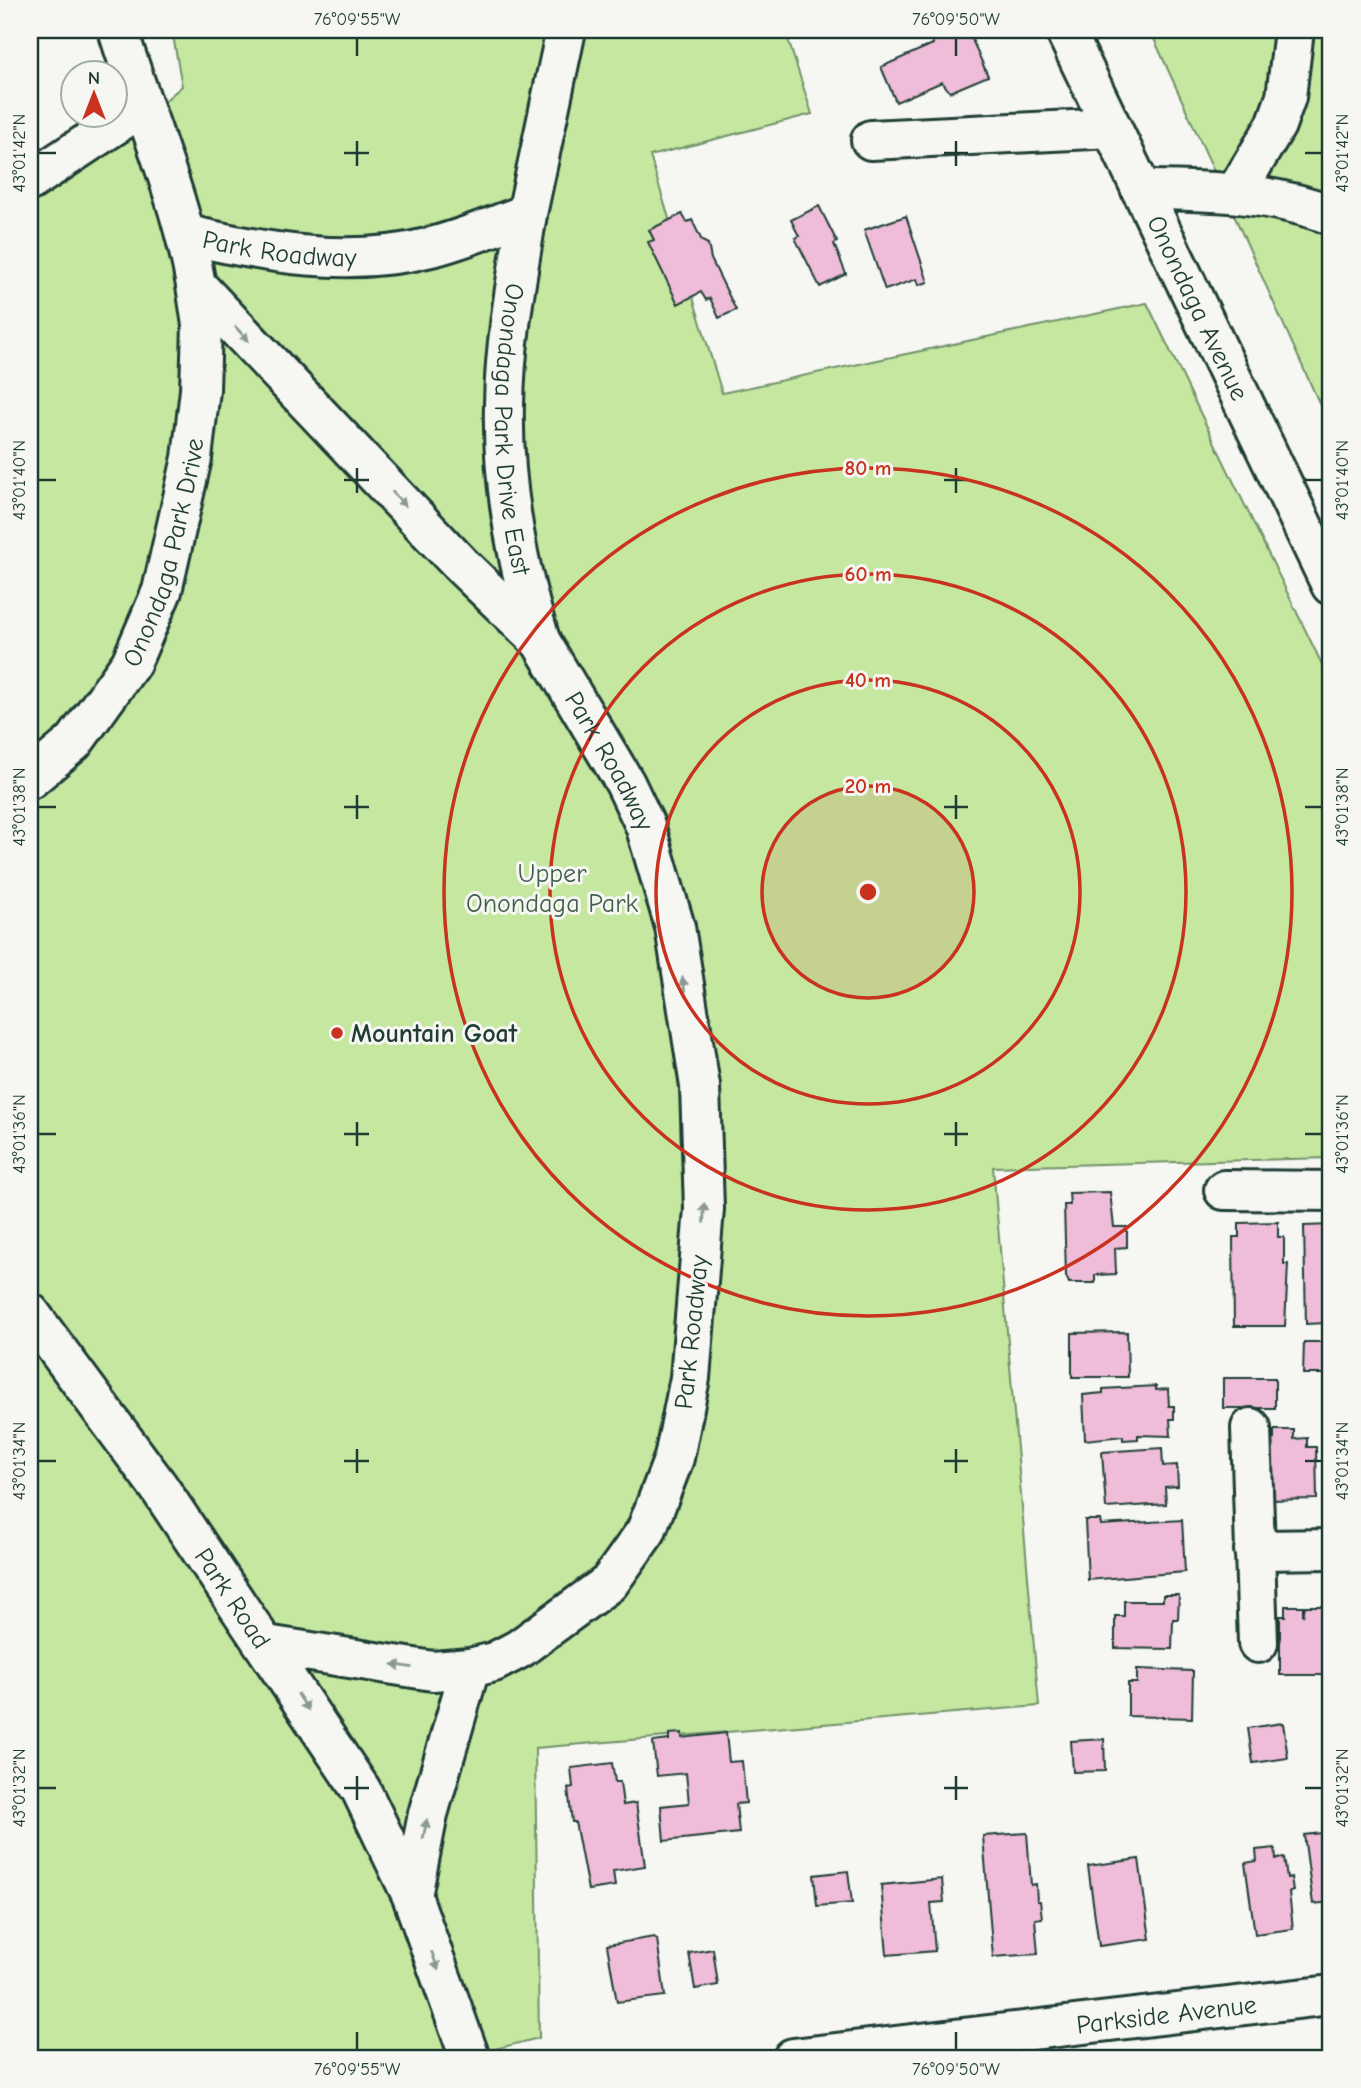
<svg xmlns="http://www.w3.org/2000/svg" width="1361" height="2088" font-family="'Comic Neue',sans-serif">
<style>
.green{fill:#c5e7a0;stroke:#72926a;stroke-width:2}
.building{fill:#efbcd9;stroke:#1f3d34;stroke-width:2}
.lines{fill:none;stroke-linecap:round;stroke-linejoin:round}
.minor-casing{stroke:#1f3d34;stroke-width:44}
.minor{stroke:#f6f6f2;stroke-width:38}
.oneway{fill:#8a9a93}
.ticks{fill:none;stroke:#1f3d34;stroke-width:2.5}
.ring{fill:none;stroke:#c8321e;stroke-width:3.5}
.poi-dot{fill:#c8321e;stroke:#f6f6f2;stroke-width:2.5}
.labels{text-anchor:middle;stroke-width:6;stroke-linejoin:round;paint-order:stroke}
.street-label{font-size:26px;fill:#1f3d34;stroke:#f6f6f2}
.park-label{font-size:26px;fill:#405f4a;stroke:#f6f6f2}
.poi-label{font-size:26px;font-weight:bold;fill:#1f3d34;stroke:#f6f6f2;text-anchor:start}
.centre{fill:#c8321e;stroke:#f6f6f2;stroke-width:3.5}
.ring-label{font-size:21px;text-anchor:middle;font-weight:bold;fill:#c8321e;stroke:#f6f6f2;stroke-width:6;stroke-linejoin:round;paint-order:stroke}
.neatline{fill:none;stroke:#1f3d34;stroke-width:2.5}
.ticks-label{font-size:18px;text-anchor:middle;fill:#1f3d34}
</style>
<rect width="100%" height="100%" fill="#f6f6f2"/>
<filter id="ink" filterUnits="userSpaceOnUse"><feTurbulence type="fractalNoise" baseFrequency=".0143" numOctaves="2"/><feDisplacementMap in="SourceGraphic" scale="14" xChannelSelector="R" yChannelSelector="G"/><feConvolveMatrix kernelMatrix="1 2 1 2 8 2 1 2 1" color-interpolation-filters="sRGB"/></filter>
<g filter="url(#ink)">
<!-- green -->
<path class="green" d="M172,30H785L812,114L650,156L722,393L1147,303L1331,683V1158L993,1167L1039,1706L535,1748L539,2038L459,2058H30V205L110,148L182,86Z
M1150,30H1331V429Z"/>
<!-- building -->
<path class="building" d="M927,30H968L988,76L950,92L942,82L896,102L881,67L933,44Z
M819,206L837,242L834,244L846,274L820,287L795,238L799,236L791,220Z
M682,214L687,222L692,220L702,241L708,244L711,259L736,310L719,318L710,298L706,300L701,292L678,304L648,242L654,240L649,230Z
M906,216L928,282L919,285L917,279L885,290L864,230Z
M1110,1192L1114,1227H1127V1247L1115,1248L1116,1274L1095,1275V1283H1069L1066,1276L1064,1205H1070L1069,1193Z
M1278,1222V1237H1284V1264H1288L1285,1326H1234L1233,1237H1239V1223Z
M1331,1225V1332H1327L1326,1323L1306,1324L1304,1226Z
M1127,1332L1128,1377H1072V1333Z
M1304,1342H1331V1374H1303Z
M1223,1378H1275V1408H1223Z
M1156,1386V1390L1168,1389L1169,1406H1174V1419H1170L1171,1436L1138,1435V1439L1123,1440V1436L1085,1440L1083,1395L1103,1393V1389Z
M1274,1430H1294V1439L1307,1438V1447H1316L1317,1499L1267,1500V1439H1274Z
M1162,1448L1163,1466L1177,1465L1178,1486L1165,1487L1166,1504L1106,1508L1102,1452Z
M1085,1520H1100L1101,1525L1182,1520L1185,1572L1088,1580Z
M1163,1595H1179L1178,1619H1173L1172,1649L1115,1648V1616H1124V1601H1163Z
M1285,1606H1303V1616L1305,1606H1325V1614H1329V1675H1280V1616H1285Z
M1137,1669L1193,1671L1192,1718L1128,1716V1683H1137Z
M1283,1723L1288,1758L1253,1763L1248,1728Z
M682,1733V1738L726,1733L729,1762L742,1761L746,1803L736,1804L739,1833L664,1841L661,1806L689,1803L686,1773L657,1776L653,1742L669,1740V1734Z
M1104,1739L1105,1771L1073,1772L1071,1741Z
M612,1763L615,1782H620L623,1805L636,1803L645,1866L613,1871L615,1886L588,1890L575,1822H572L568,1788L573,1787L571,1768Z
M1331,1832V1902L1313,1904L1304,1835Z
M1027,1833L1031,1885L1036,1884L1037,1901H1040L1042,1918L1035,1919L1038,1954L993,1957L983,1836Z
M1275,1848L1276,1859L1284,1858L1287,1878L1291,1877L1293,1891L1289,1892L1293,1929L1255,1934L1245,1863L1257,1861L1256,1850Z
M1139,1859L1150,1939L1099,1946L1088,1866Z
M848,1871L852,1903L817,1906L814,1875Z
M942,1879L944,1902L931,1903L935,1951L887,1955L881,1885Z
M654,1937L657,1939L665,1996L617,2002L607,1945Z
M713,1949L718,1985L695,1989L689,1953Z"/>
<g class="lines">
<defs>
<g id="minor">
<path id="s1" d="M118,30C144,115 181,198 196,285L461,565L541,642L625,783L645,825L675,927L700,1086L704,1209L690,1378L674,1458L646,1531L609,1583L519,1649L494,1662L470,1668L433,1671L266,1645"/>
<path id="s2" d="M1065,30L1331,585"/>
<path d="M871,140L1112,128"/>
<path d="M30,181L142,107"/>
<path d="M1141,190C1207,191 1269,191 1331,215"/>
<path d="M1236,192L1276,125L1286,97L1294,30"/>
<path id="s3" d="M527,214C517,277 505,340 504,404C502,484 517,564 540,640"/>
<path id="s4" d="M188,235C265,253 352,268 431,247C464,239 495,225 527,214L566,30"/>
<path id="s5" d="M30,779L74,742L131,663L162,591L192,458L200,390L202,325L196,285"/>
<path d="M1224,1190L1331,1191"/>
<path id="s6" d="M30,1313L158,1486L361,1790L412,1896L470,2058"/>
<path d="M1251,1428L1258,1643"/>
<path d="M1254,1550L1331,1549"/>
<path d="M412,1896L428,1814L470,1668"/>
<path id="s7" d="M793,2058L1331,1995"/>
</g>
</defs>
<!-- minor casing -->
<use href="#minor" class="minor-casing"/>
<!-- minor -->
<use href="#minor" class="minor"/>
</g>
<!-- one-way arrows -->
<defs><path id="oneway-solid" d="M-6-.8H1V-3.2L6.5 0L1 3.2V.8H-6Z" transform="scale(1.75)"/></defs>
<g class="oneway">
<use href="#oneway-solid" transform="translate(242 334) rotate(47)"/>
<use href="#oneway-solid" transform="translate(399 499) rotate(47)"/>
<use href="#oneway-solid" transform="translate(684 987) rotate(-99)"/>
<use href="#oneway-solid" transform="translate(704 1213) rotate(-88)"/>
<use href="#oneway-solid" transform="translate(402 1666) rotate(-171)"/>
<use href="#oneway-solid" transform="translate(303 1702) rotate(57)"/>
<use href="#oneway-solid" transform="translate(425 1829) rotate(-79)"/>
<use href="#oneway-solid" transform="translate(435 1961) rotate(70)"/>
</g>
</g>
<!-- ticks -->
<path class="ticks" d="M357,38V56M956,38V56M357,141V166M956,141V166M38,153H56M344,153H369M944,153H968M1305,153H1322M357,468V493M956,468V493M38,480H56M344,480H369M944,480H968M1305,480H1322M357,795V819M956,795V819M38,807H56M344,807H369M944,807H968M1305,807H1322M357,1122V1146M956,1122V1146M38,1134H56M344,1134H369M944,1134H968M1305,1134H1322M357,1449V1473M956,1449V1473M38,1461H56M344,1461H369M944,1461H968M1305,1461H1322M357,1776V1800M956,1776V1800M38,1788H56M344,1788H369M944,1788H968M1305,1788H1322M357,2032V2050M956,2032V2050"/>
<!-- distance rings -->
<circle cx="868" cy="892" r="106" fill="#c8321e" fill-opacity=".12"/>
<g class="ring">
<circle cx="868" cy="892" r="106"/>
<circle cx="868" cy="892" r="212"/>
<circle cx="868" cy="892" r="318"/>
<circle cx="868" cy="892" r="424"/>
</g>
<!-- markers -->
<circle class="poi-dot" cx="337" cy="1033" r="7"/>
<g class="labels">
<!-- street labels -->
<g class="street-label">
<text dy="9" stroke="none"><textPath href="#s4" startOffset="93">Park Roadway</textPath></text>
<text dy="9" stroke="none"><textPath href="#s2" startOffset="308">Onondaga Avenue</textPath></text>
<text dy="9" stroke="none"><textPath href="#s3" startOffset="217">Onondaga Park Drive East</textPath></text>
<text dy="9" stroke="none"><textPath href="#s5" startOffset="271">Onondaga Park Drive</textPath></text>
<text dy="9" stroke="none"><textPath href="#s1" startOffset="901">Park Roadway</textPath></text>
<text transform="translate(691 1332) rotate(-84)" y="9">Park Roadway</text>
<text dy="9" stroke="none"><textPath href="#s6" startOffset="350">Park Road</textPath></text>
<text dy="9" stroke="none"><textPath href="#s7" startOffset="376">Parkside Avenue</textPath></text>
</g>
<!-- park labels -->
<g class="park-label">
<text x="552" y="882">Upper<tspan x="552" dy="30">Onondaga Park</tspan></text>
</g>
<!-- poi labels -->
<g class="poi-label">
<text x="351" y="1042">Mountain Goat</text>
</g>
</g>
<circle cx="868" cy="892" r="10" class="centre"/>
<g class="ring-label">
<text x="868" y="475">80 m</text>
<text x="868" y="581">60 m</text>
<text x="868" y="687">40 m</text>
<text x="868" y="793">20 m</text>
</g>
<!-- margin -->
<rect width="1361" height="2088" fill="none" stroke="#f6f6f2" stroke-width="77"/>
<!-- north arrow -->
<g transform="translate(94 94)"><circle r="33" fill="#f6f6f2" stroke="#a0aca6" stroke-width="2"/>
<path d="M0-5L12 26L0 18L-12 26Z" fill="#c8321e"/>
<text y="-10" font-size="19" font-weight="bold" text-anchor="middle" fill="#1f3d34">N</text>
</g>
<rect x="38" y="38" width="1284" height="2012" class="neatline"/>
<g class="ticks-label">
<text x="357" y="25">76°09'55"W</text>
<text x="956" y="25">76°09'50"W</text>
<text transform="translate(19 153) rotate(-90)" y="6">43°01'42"N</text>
<text transform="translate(1342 153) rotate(-90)" y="6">43°01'42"N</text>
<text transform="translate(19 480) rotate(-90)" y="6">43°01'40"N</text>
<text transform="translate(1342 480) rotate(-90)" y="6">43°01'40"N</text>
<text transform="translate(19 807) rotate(-90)" y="6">43°01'38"N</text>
<text transform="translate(1342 807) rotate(-90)" y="6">43°01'38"N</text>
<text transform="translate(19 1134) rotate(-90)" y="6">43°01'36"N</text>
<text transform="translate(1342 1134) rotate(-90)" y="6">43°01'36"N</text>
<text transform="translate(19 1461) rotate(-90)" y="6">43°01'34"N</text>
<text transform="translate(1342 1461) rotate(-90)" y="6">43°01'34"N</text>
<text transform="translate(19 1788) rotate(-90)" y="6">43°01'32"N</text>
<text transform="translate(1342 1788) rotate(-90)" y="6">43°01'32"N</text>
<text x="357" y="2075">76°09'55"W</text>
<text x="956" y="2075">76°09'50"W</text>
</g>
</svg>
